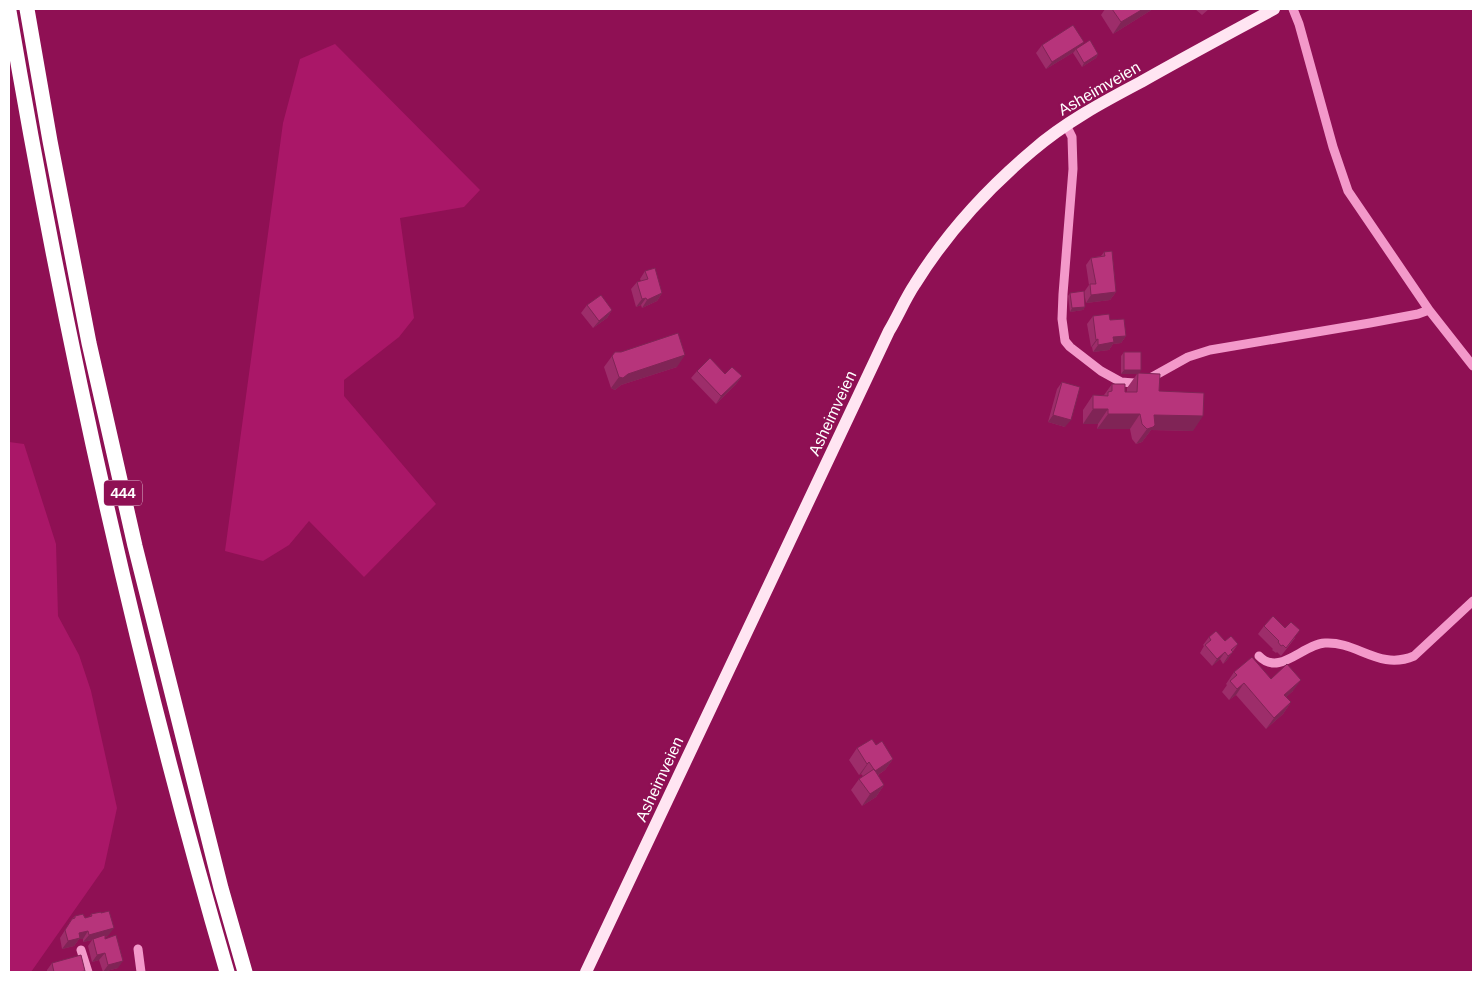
<svg xmlns="http://www.w3.org/2000/svg" width="1482" height="981" font-family="Helvetica,sans-serif">
<style>
.green{fill:#aa1768}
.lines{fill:none;stroke-linecap:round;stroke-linejoin:round}
.minor{stroke:#f399ca;stroke-width:9}
.major{stroke:#ffe5f2;stroke-width:12}
.highway{stroke:#fff;stroke-width:15}
.wall{fill:#9d2d6a}
.shaded-wall{fill:#802456}
.building{fill:#b7347b;stroke:#802456}
.labels{text-anchor:middle;stroke-width:4.5;stroke-linejoin:round;paint-order:stroke}
.shield{fill:#8f1054;stroke:#ddb7cc;stroke-width:1}
.shield-label{font-size:15px;font-weight:bold;fill:#fff}
.street-label{font-size:16px;fill:#fff;stroke:#8f1054}
</style>
<rect width="100%" height="100%" fill="#8f1054"/>
<!-- green -->
<path class="green" d="M335,44L480,190L464,207L400,218L414,318L399,337L344,380V396L436,504L364,577L309,521L289,545L263,561L225,551L283,123L300,59Z
M9,442L24,444L56,544L58,616L79,655L91,691L117,808L104,868L31,972H9Z"/>
<g class="lines">
<!-- minor -->
<path class="minor" d="M1293,9L1299,24L1333,147L1348,191L1429,310L1473,366
M1066,125L1072,137L1073,169L1063,294L1062,319L1065,341L1070,347L1101,371L1121,382L1134,383L1145,381L1188,357L1210,350L1370,323L1418,314L1429,310
M1259,656C1279,677 1303,644 1325,643C1357,641 1379,671 1414,656L1473,601
M138,949L141,972
M81,950L88,972"/>
<!-- major -->
<path class="major" d="M586,972L889,331C898,316 905,299 915,284C946,234 987,189 1032,151C1064,123 1103,102 1141,82C1185,57 1230,33 1274,9"/>
<!-- highway -->
<path class="highway" d="M27,9L50,141L89,343L135,546L221,888L245,972
M9,11C64,335 135,657 227,972"/>
</g>
<!-- wall -->
<path class="wall" d="M1105,9H1153L1113,34L1101,15Z
M1195,9H1209L1202,15Z
M1084,42L1080,46L1098,54L1096,58L1082,67L1073,53L1074,52L1046,69L1036,53L1042,45Z
M1104,252L1116,292L1110,300L1086,303L1084,292L1089,285L1086,265L1091,258L1101,256Z
M645,271L662,293L657,301L642,308L641,305L636,307L631,289L637,282L641,281L640,279Z
M1070,293L1085,307L1083,310L1070,312L1068,296Z
M587,305L612,310L607,318L593,328L581,313Z
M1093,316L1110,320L1126,336L1121,343L1113,344L1109,350L1093,352L1092,347H1091L1087,324Z
M615,352L677,367L621,385L615,390L611,388L604,367Z
M1124,352L1139,373L1159,391L1193,431L1151,430L1142,442L1136,444L1132,439L1130,429H1097L1098,424H1083V410L1093,395H1104L1112,384L1125,392H1127V388L1137,374H1121V356Z
M697,371L725,374L742,376L736,384L716,404L691,378Z
M1062,382L1065,427L1048,422L1057,389Z
M1264,626L1295,638L1281,656L1277,652L1276,653L1272,650L1273,649L1258,634Z
M1209,637L1238,644L1227,660L1223,664L1220,659L1212,666L1200,653L1204,646L1203,645Z
M1234,672L1271,679L1293,691L1286,697L1291,702L1283,714L1266,729L1236,695L1229,700L1222,692L1227,685L1226,684Z
M876,745L893,759L885,770L878,775L884,785L876,797L862,806L851,790L859,779L863,776L861,774L859,775L849,760L857,748Z
M91,914L108,936L105,937L118,968L103,972L99,960L92,962L88,946L92,940L83,942V939H79L74,946L62,949L60,938L72,919L75,916L85,918L90,917Z
M52,963L85,971L84,972H47V970Z"/>
<!-- shaded-wall -->
<path class="shaded-wall" d="M1143,9H1153L1113,34L1121,22Z
M1084,42L1078,49H1076L1074,52L1046,69L1052,62Z
M1098,54L1096,58L1082,67L1084,63Z
M1116,292L1110,300L1086,303L1091,295Z
M662,293L657,301L642,308L647,300Z
M646,298L641,305L636,307L642,299Z
M1085,307L1083,310L1070,312L1072,308Z
M612,310L607,318L593,328L599,321Z
M1126,336L1121,343L1113,344L1109,350L1093,352L1098,345L1113,337Z
M1098,339L1092,347H1091L1096,340Z
M685,355L677,367L621,385L615,390L611,388L619,377Z
M1124,370H1141L1139,374H1121Z
M742,376L736,384L716,404L721,396Z
M1093,409H1108L1098,424H1083Z
M1108,414H1140L1130,429H1097Z
M1053,415L1071,420L1065,427L1048,422Z
M1154,415L1203,416L1193,431L1151,430L1142,442L1136,444L1147,429Z
M1225,652L1220,659L1212,666L1217,659Z
M1233,652L1227,660L1223,664L1228,656Z
M1301,680L1293,691L1276,706L1284,695Z
M1244,683L1236,695L1229,700L1237,689Z
M1291,702L1283,714L1266,729L1274,718Z
M893,759L885,770L867,782L875,771Z
M869,762L861,774L859,775L867,764Z
M884,785L876,797L862,806L870,794Z
M114,928L108,936L93,940V939L92,940L83,942L89,935Z
M88,931L83,939H79L74,946L62,949L68,941L79,933Z
M105,953L99,960L92,962L97,955Z
M123,961L118,968L103,972L108,965Z"/>
<!-- building -->
<path class="building" d="M1112,9H1143L1121,22Z
M1073,25L1084,42L1052,62L1042,45Z
M1090,40L1098,54L1084,63L1076,49Z
M1112,251L1116,292L1091,295L1090,284H1096L1091,258L1105,256L1104,252Z
M655,268L662,293L647,300L646,298L642,299L637,282L648,279L645,271Z
M1084,291L1085,307L1072,308L1070,293Z
M601,295L612,310L599,321L587,305Z
M1109,314L1110,320L1124,319L1126,336L1113,337L1114,342L1098,345V339L1096,340L1093,316Z
M678,333L685,355L628,374L623,378L619,377L612,356L615,352H621Z
M1124,352H1141V370H1124Z
M710,358L725,374L732,367L742,376L721,396L697,371Z
M1138,373L1160,374L1159,391L1204,393L1203,416L1154,415L1155,425L1153,427L1147,429L1142,424L1140,414H1108V409H1093V395L1108,396V392L1112,391V384H1125V392H1137Z
M1062,382L1080,387L1071,420L1053,415Z
M1273,616L1285,628L1291,622L1300,630L1286,648L1283,645L1281,646L1278,642L1279,641L1264,626Z
M1216,631L1225,641L1231,636L1238,644L1231,650L1233,652L1228,656L1225,652L1217,659L1205,645L1211,640L1209,637Z
M1252,657L1271,679L1287,664L1301,680L1284,695L1291,702L1274,718L1244,683L1237,689L1230,681L1237,675L1234,672Z
M872,739L876,745L882,741L893,759L875,771L869,762L867,764L857,748Z
M874,769L884,785L870,794L859,779Z
M109,911L114,928L89,935L88,931L79,933L80,938L68,941L65,930L72,919L75,918V916L83,914L85,918L92,916L91,914L101,912V913Z
M105,935V939L116,935L123,961L108,965L105,953L97,955L93,939Z
M81,955L85,971L79,972H54L52,963Z"/>
<g class="labels">
<!-- shield labels -->
<rect class="shield" x="104" y="480.5" width="38" height="25" rx="4"/>
<g class="shield-label">
<text x="123" y="498">444</text>
</g>
<!-- street labels -->
<g class="street-label">
<text transform="translate(1099 88) rotate(-30)" y="6">Asheimveien</text>
<text transform="translate(832 413) rotate(-65)" y="6">Asheimveien</text>
<text transform="translate(659 779) rotate(-65)" y="6">Asheimveien</text>
</g>
</g>
<!-- border -->
<rect width="1482" height="981" fill="none" stroke="#ffffff" stroke-width="20"/>
</svg>
